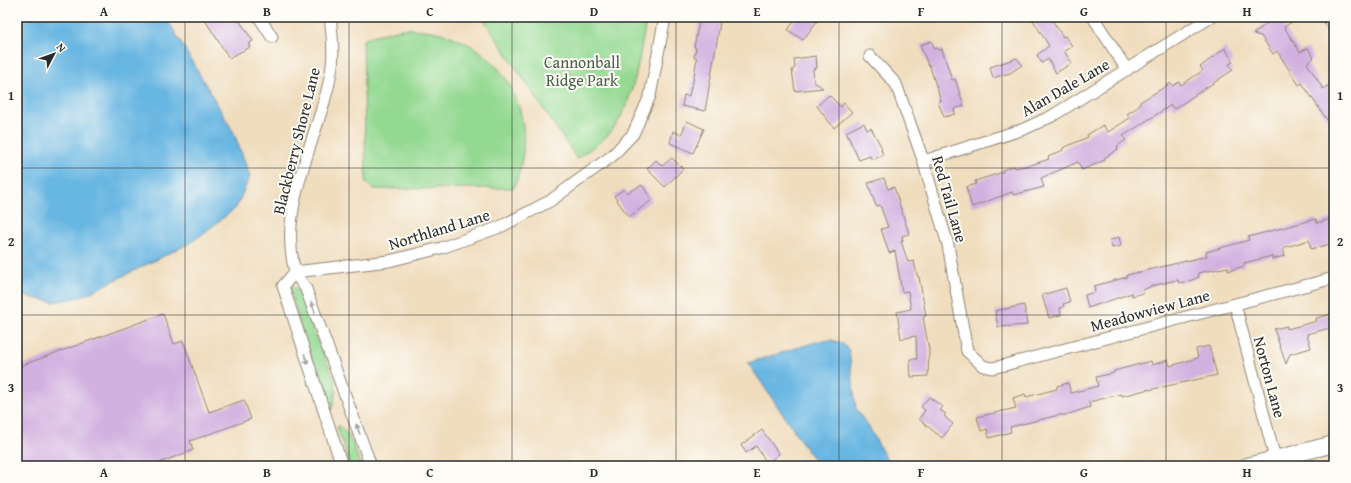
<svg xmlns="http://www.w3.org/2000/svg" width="1351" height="483" font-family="'Gentium Book Plus',serif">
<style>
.green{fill:#94d992;stroke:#60825e}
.water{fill:#68b6e2;stroke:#4a7086}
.building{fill:#d2b0e0}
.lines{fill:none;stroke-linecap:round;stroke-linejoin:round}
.minor-casing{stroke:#8e8474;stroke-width:13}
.secondary-casing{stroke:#8e8474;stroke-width:18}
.minor{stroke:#fff;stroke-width:11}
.secondary{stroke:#fff;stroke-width:16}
.oneway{fill:#a0a0a0}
.grid{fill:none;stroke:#2b2b2b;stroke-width:1;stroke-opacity:0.55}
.labels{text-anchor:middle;stroke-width:4;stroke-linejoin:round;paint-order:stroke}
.park-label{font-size:16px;fill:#4a5f4a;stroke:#fdfcf7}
.street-label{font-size:16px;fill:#2b2b2b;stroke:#fdfcf7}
.neatline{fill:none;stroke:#2b2b2b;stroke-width:1.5}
.grid-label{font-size:13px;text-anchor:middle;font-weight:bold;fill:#2b2b2b}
</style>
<rect width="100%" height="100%" fill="#fdfcf7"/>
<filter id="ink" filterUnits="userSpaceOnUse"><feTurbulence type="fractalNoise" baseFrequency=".025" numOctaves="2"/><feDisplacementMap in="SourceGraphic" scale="8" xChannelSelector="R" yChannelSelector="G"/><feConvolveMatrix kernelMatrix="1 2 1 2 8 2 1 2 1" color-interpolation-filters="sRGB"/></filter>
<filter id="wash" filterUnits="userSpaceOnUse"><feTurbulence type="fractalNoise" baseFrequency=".012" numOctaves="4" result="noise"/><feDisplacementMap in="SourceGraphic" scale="16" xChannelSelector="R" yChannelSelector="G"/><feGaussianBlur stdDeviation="0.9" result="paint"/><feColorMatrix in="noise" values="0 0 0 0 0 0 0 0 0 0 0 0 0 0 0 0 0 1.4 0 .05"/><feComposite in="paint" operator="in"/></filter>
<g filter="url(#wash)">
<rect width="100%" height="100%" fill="#f0ddbe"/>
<!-- green -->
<path class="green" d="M482,17H647C639,54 635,109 606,137C597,145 586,151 577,159Z
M402,29C492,26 547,105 514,188L373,189L366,183L363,40L375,35Z
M292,285L299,292L315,335L335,381L336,392L332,408L328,405L301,328L290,289Z
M339,425L350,437L361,466H351L337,428Z"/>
<!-- water -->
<path class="water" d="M17,17H166L234,133L250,176L236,208L192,242L81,297L53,302L24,296L17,286Z
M831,340L842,343L849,350L856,409L870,429L890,466H818L748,363L816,342Z"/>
<g id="blocks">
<!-- building -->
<path class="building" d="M203,17H237L253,41L248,44L250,47L229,58Z
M700,17H721L705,111L682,106L684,95L689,96L691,86L692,87L697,58L694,57L696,48L694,47Z
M797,17H820L803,40L788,30Z
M1031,17H1050L1063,37L1065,36L1072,46L1064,51L1072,63L1056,73L1048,59L1042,63L1037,55L1049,46Z
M1275,17H1299L1284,27L1300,52L1308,48L1314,58L1307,63L1323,89L1330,84L1334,90V115L1327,120L1302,83L1299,85L1277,51L1273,54L1261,36L1253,34Z
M932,41L934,49L937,48L938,50L942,49L952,80L955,79L964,106L954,109L955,114L944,117L938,102L941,101L929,64L928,65L920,45Z
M1225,48L1233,62L1229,64L1233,70L1174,109L1171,105L1123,136L1126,140L1117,146L1118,149L1104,158L1105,160L1082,170L1078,162L1041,178L1044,187L1013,195L1012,192L972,207L966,187L976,184L975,181L1003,172L1002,170L1014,166L1015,168L1031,165L1049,159L1048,157L1063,150V148L1088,137L1087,135L1103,125L1108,132L1130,118L1127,114L1138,107L1140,102L1171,83L1173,86L1179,82L1181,85L1201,72L1203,70L1200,67Z
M816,56L817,68L813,69L814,82L823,88L795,91L792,70L795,68L794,59Z
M1017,58L1022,65L1010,73L993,78L990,67Z
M829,95L841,107L844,103L852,112L834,128L817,106Z
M687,121L704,129L693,153L670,143L673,131L681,135Z
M864,123L867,130L871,128L882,148L881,149L883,155L872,160L870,156L859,160L846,132Z
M672,158L683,169L665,187L647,169L656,160L662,166Z
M884,178L888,189L894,187L909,234L902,236L903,241H901L908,262L914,261L916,271L918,277H919L926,316L923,317L929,350L928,376L911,377L910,359H917L916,336L901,339L897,312L911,309L908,291L902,292L895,251L889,253L881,229L888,227L880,205L876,206L868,183Z
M642,185L652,200L629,217L614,196L624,189L627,193Z
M1334,218V243L1311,249L1309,240L1283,248L1285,256L1272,259V256L1244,263V266L1228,271V267L1198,273L1199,277L1189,281L1179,283L1178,280L1172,281L1152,286L1143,290L1144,293L1132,296V293L1088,308L1085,295L1095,292L1094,286L1127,277V275L1207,256L1206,252L1249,240L1248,237L1316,219L1317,223Z
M1119,237L1121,246L1112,248L1110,240Z
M1066,288L1070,302L1063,304L1064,307L1060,308L1061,315L1049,318L1042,295Z
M1024,305L1027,325L998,327L995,311Z
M163,314L174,344L183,341L209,412L244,400L251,419L190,441L193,450L151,466H17V367Z
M1332,314H1334V327L1307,334L1311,348L1290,354L1286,364L1274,329L1287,326V329L1317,321L1316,318Z
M1209,346L1217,375L1149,390V389L1122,396L1121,394L1089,402L1090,407L1066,415H1059L1010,427L1011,432L989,438L987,429L981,431L977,417L1016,408L1013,398L1025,394L1026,397L1057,389V386L1068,383L1071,393L1098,386L1096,377L1114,373V371L1151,361L1152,365L1168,360L1170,366L1194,359L1198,358L1196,349Z
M929,397L943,407L940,410L946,414L944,416L953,424L942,438L919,419L925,410L921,407Z
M762,430L779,454L767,463L756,446L746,453L741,445Z"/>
</g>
</g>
<g filter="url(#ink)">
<use href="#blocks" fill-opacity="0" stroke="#8e8474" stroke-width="1"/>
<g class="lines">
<defs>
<path id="minor" d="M259,17L272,37
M330,17C332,32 334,51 332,66C323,131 276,204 295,271C296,277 303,283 306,289L371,466
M1093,17L1127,70
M1328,17L1334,27
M870,56L896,84L922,157L948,245L967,351L983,366L992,368L1001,366L1334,278
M924,161L1024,129L1052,116L1211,17
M295,272L389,261L441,248L500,227L550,201L612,156L633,134L650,96L665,17
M295,272L283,286L342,466
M1235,304L1275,458"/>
<path id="secondary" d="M1247,466L1334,444"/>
</defs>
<!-- minor casing -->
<use href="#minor" class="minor-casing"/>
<!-- secondary casing -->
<use href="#secondary" class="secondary-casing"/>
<!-- minor -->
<use href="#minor" class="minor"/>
<!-- secondary -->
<use href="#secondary" class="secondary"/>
</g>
<!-- one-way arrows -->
<defs><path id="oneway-solid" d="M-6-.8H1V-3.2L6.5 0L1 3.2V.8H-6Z"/></defs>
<g class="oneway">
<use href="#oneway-solid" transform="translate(313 307) rotate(-110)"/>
<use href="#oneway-solid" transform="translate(306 359) rotate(72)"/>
<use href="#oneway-solid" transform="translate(358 429) rotate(-110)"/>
</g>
</g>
<!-- grid -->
<path class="grid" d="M185,17V466M349,17V466M512,17V466M676,17V466M839,17V466M1002,17V466M1166,17V466M17,168H1334M17,315H1334"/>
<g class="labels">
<!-- park labels -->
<g class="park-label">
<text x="582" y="68">Cannonball<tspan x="582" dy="18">Ridge Park</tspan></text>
</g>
<!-- street labels -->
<g class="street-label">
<text transform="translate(1065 87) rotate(-30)" y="6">Alan Dale Lane</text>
<text transform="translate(296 141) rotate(-76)" y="6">Blackberry Shore Lane</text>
<text transform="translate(950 199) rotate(74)" y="6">Red Tail Lane</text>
<text transform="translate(439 229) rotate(-17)" y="6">Northland Lane</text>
<text transform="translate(1150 310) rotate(-15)" y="6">Meadowview Lane</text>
<text transform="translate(1270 377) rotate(75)" y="6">Norton Lane</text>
</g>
</g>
<!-- margin -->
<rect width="1351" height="483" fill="none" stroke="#fdfcf7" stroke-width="44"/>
<!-- north arrow -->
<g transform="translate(54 54) rotate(49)" stroke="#fdfcf7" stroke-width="3" paint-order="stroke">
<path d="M0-3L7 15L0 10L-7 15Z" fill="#2b2b2b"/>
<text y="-6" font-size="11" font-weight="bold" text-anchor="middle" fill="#2b2b2b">N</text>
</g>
<rect x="22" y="22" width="1307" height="439" class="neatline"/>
<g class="grid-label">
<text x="104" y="16">A</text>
<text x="267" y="16">B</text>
<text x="430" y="16">C</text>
<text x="594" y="16">D</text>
<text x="757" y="16">E</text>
<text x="921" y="16">F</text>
<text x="1084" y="16">G</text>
<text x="1247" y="16">H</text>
<text x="11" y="100">1</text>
<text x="1340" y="100">1</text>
<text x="11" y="246">2</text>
<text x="1340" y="246">2</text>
<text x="11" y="392">3</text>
<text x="1340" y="392">3</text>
<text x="104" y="477">A</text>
<text x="267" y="477">B</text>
<text x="430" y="477">C</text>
<text x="594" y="477">D</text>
<text x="757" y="477">E</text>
<text x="921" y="477">F</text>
<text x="1084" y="477">G</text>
<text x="1247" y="477">H</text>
</g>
</svg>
